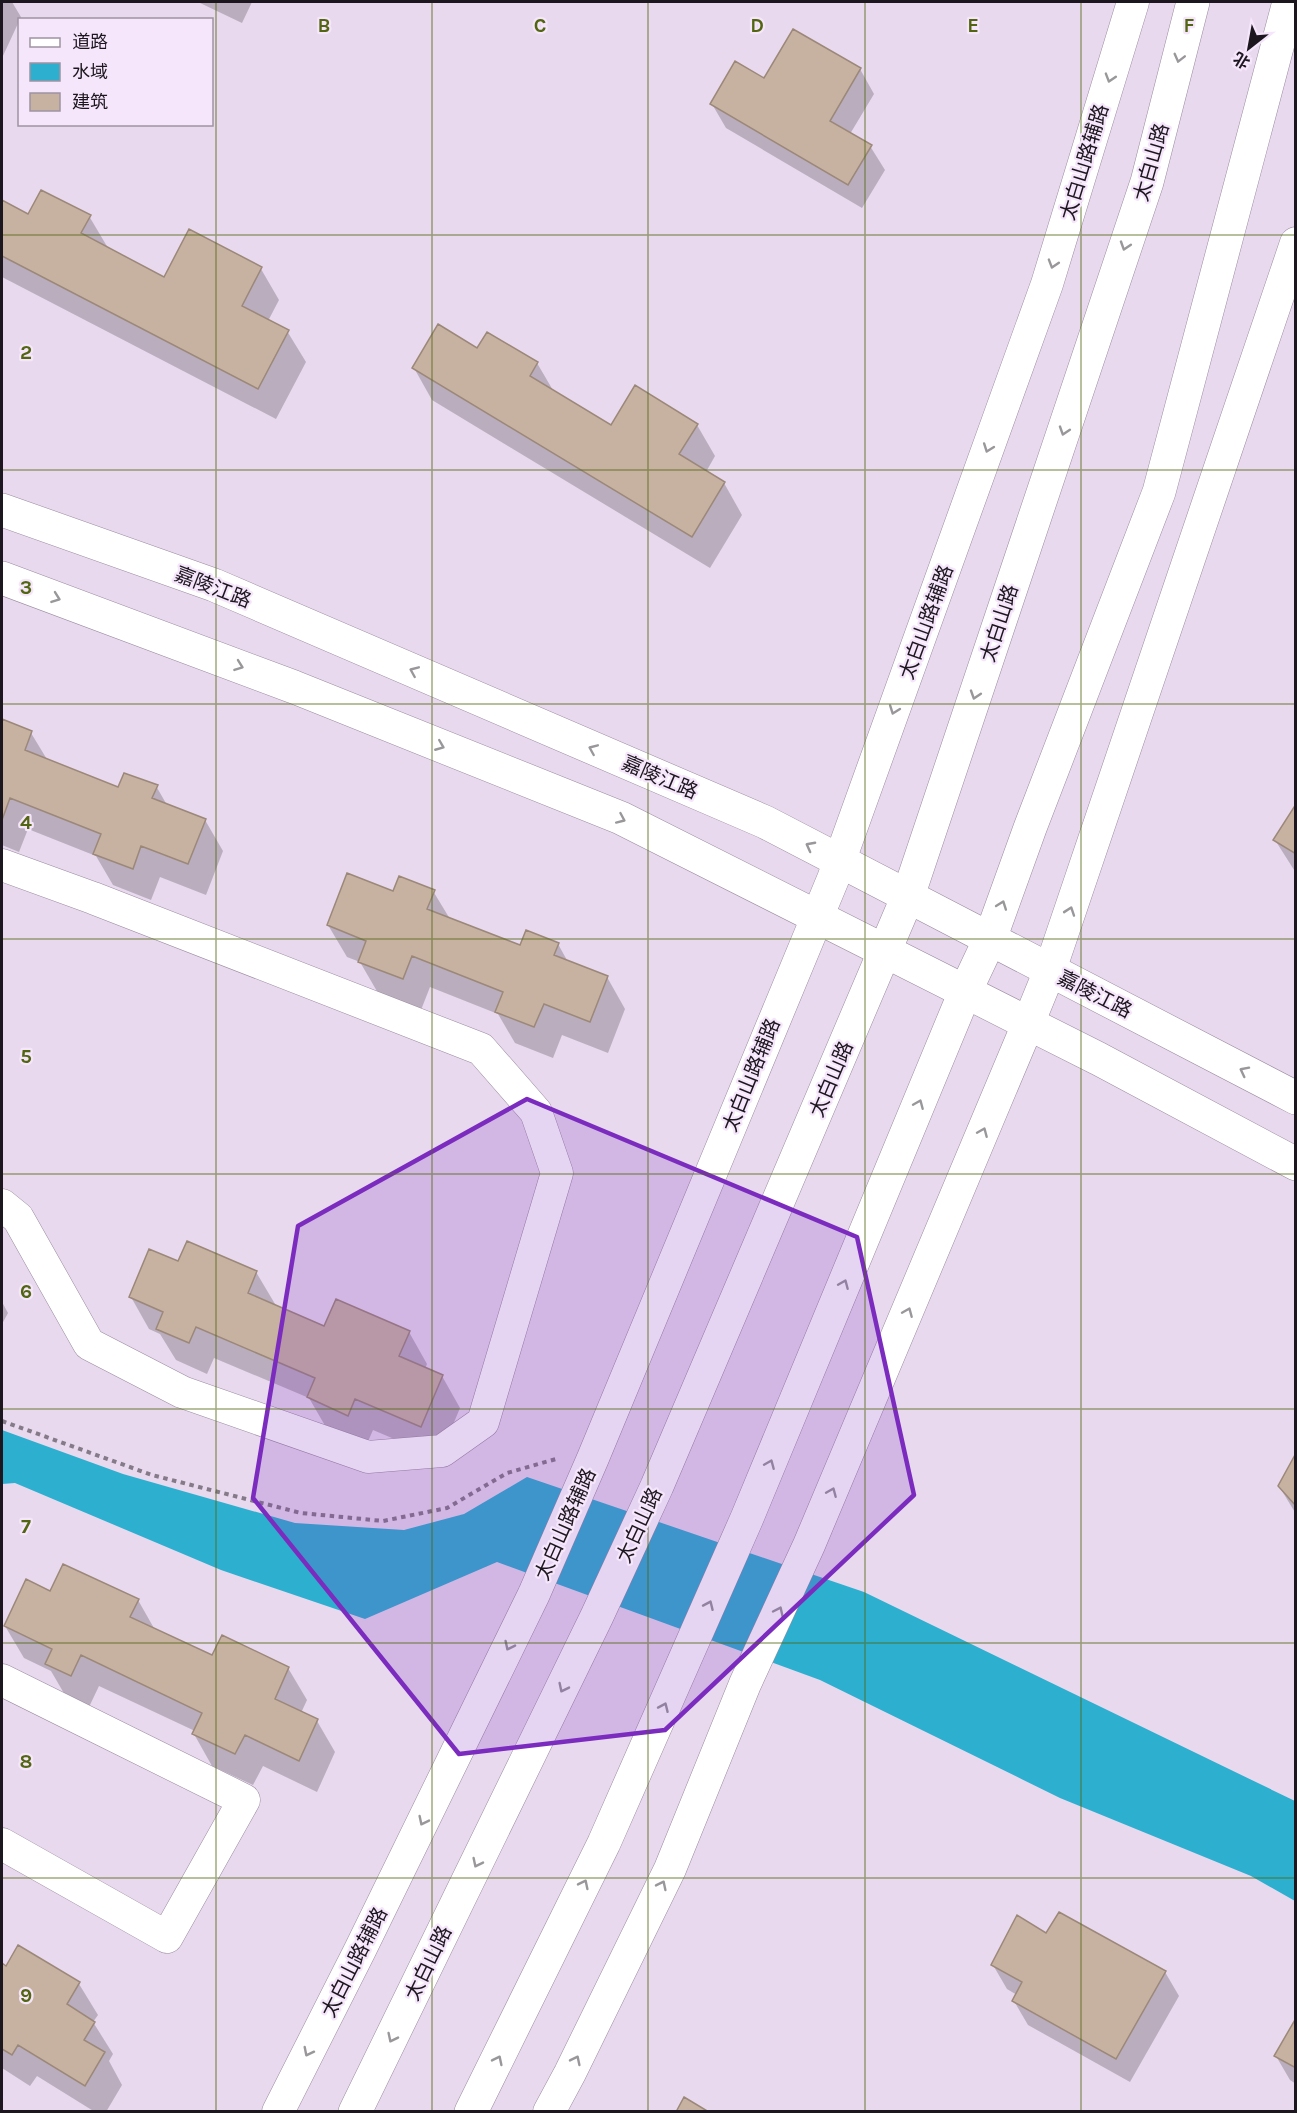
<svg xmlns="http://www.w3.org/2000/svg" width="1297" height="2113" font-family="Karla,'Noto Sans SC',sans-serif">
<style>
.water{fill:#2dafd0}
.shadow{fill:#0003}
.building{fill:#c7b2a2;stroke:#9c8879;stroke-width:1.5}
.lines{fill:none;stroke-linecap:round;stroke-linejoin:round}
.minor-casing{stroke:#9a8c9f;stroke-width:33}
.tertiary-casing{stroke:#9a8c9f;stroke-width:34}
.secondary-casing{stroke:#9a8c9f;stroke-width:34}
.path{stroke:#847a88;stroke-width:4;stroke-dasharray:4.5 4.5;stroke-linecap:butt}
.minor{stroke:#fff;stroke-width:32}
.tertiary{stroke:#fff;stroke-width:33}
.secondary{stroke:#fff;stroke-width:33}
.oneway{stroke:#99979a}
.marked{fill:#7b2cbf;fill-opacity:0.2;stroke:#7b2cbf;stroke-width:4.5;stroke-linejoin:round}
.grid{fill:none;stroke:#526611;stroke-width:1.5;stroke-opacity:0.55}
.labels{text-anchor:middle;stroke-width:4.5;stroke-linejoin:round;paint-order:stroke}
.street-label{font-size:20px;fill:#1c171e;stroke:#f6e6fb}
.grid-label{font-size:20px;text-anchor:middle;font-weight:bold;fill:#526611;stroke:#f6e6fb;stroke-width:4.5;stroke-linejoin:round;paint-order:stroke}
</style>
<rect width="100%" height="100%" fill="#e8d9ee"/>
<!-- water -->
<path class="water" d="M2,1430L123,1474L295,1523L404,1530L464,1514L527,1477L864,1592L1295,1801V1901L1251,1876L1060,1798L820,1680L497,1562L365,1619L221,1570L15,1483L2,1484Z"/>
<!-- shadow -->
<path class="shadow" d="M2,2H12L21,17L2,58Z
M198,2H252L242,23Z
M860,69L874,94L850,134L870,146L885,170L862,208L726,128L712,104L765,80Z
M2,201L29,216H89L108,248L165,279L261,269L279,300L268,321L287,331L306,362L276,419L2,277Z
M478,350L537,363L554,392L611,427L697,425L715,456L706,472L724,483L742,515L710,568L432,400L414,368Z
M2,721L31,733L48,761L119,789L156,786L167,805L205,820L223,851L206,895L160,877L151,900L113,885L96,856L28,829L19,852L2,845Z
M1296,807V873L1275,840Z
M433,891L450,919L521,947L558,944L568,962L607,977L625,1009L608,1053L562,1035L553,1058L515,1043L498,1014L430,987L421,1010L378,993L360,962L347,957L328,925L394,893Z
M179,1263L256,1272L275,1304L274,1306L325,1328L409,1332L427,1364L425,1369L442,1376L460,1408L439,1458L373,1430L366,1446L327,1429L309,1398L214,1358L207,1374L176,1360L160,1334L149,1329L131,1297Z
M2,1302L8,1313L2,1324Z
M1296,1456V1514L1279,1486Z
M51,1593L138,1600L155,1630L212,1657L288,1668L307,1700L301,1713L317,1721L335,1752L317,1792L263,1766L253,1785L212,1766L194,1734L195,1731L99,1686L89,1707L65,1695L51,1671L24,1658L5,1626Z
M1046,1935L1165,1972L1179,1996L1130,2082L1028,2025L1014,2001L1017,1995L1007,1989L993,1965Z
M19,1947L79,1984L98,2015L93,2022L113,2054L109,2061L122,2085L106,2112H95L37,2076L30,2086L2,2068V1965L6,1968Z
M1296,2021V2084L1290,2080L1276,2056Z"/>
<!-- building -->
<path class="building" d="M793,29L861,68L830,121L872,145L848,185L710,104L735,61L764,78Z
M41,190L91,215L81,233L164,277L189,229L262,267L242,306L289,330L258,389L2,256V200L28,214Z
M438,324L477,348L487,332L538,362L530,376L611,425L635,385L698,424L679,454L725,482L692,537L412,368Z
M2,719L32,731L25,750L118,787L124,773L158,785L152,798L206,819L188,864L141,846L133,869L93,854L101,834L10,798L2,820Z
M1296,804V854L1273,840Z
M347,873L393,891L399,876L435,890L427,909L520,945L526,930L559,943L554,955L608,976L590,1022L544,1004L534,1027L495,1012L503,992L412,956L403,979L358,962L366,941L327,925Z
M187,1241L257,1271L248,1293L324,1326L336,1299L410,1331L399,1356L443,1375L421,1427L355,1399L348,1416L307,1397L315,1378L196,1327L189,1343L156,1329L163,1312L129,1297L149,1249L178,1261Z
M1296,1453V1506L1278,1486Z
M63,1564L139,1599L130,1617L212,1655L222,1635L289,1667L275,1699L318,1719L299,1761L245,1735L235,1754L192,1734L202,1713L81,1655L71,1676L45,1664L52,1649L4,1626L26,1579L50,1591Z
M1059,1912L1166,1971L1116,2059L1012,2001L1022,1982L991,1965L1017,1915L1046,1933Z
M18,1945L80,1982L67,2004L95,2022L84,2040L105,2052L85,2086L18,2045L12,2055L2,2049V1963L6,1966Z
M1296,2018V2068L1274,2056Z
M684,2097L709,2112H676Z"/>
<g class="lines">
<defs>
<path id="minor" d="M2,865L93,898L481,1049L536,1112L557,1173L483,1422L442,1451L368,1457L182,1392L89,1344L18,1218L2,1205
M2,1680L244,1800L167,1937L2,1844
M278,2112L360,1950L534,1594L593,1458L833,879L1047,284L1133,2
M549,2112L570,2073L670,1869L745,1684L809,1545L1028,1024L1050,970L1296,243"/>
<path id="tertiary" d="M2,510L214,585L765,822L1296,1098
M2,578L294,687L621,818L1099,1059L1296,1164"/>
<path id="secondary" d="M355,2112L597,1616L657,1486L908,896L1147,182L1193,2
M471,2112L604,1843L747,1518L965,992L990,939L1030,828L1159,492L1289,2"/>
</defs>
<!-- minor casing -->
<use href="#minor" class="minor-casing"/>
<!-- tertiary casing -->
<use href="#tertiary" class="tertiary-casing"/>
<!-- secondary casing -->
<use href="#secondary" class="secondary-casing"/>
<!-- path -->
<path class="path" d="M2,1421L152,1475L301,1513L383,1521L447,1508L507,1473L556,1459"/>
<!-- minor -->
<use href="#minor" class="minor"/>
<!-- tertiary -->
<use href="#tertiary" class="tertiary"/>
<!-- secondary -->
<use href="#secondary" class="secondary"/>
</g>
<!-- one-way arrows -->
<defs><path id="oneway-chevron" d="M-2-3.5L2.5 0L-2 3.5" fill="none" stroke-width="1.6" stroke-linecap="round" stroke-linejoin="round" transform="scale(1.5)"/></defs>
<g class="oneway">
<use href="#oneway-chevron" transform="translate(1179 58) rotate(104)"/>
<use href="#oneway-chevron" transform="translate(1110 78) rotate(107)"/>
<use href="#oneway-chevron" transform="translate(1125 246) rotate(108)"/>
<use href="#oneway-chevron" transform="translate(1053 264) rotate(107)"/>
<use href="#oneway-chevron" transform="translate(1064 431) rotate(108)"/>
<use href="#oneway-chevron" transform="translate(988 448) rotate(110)"/>
<use href="#oneway-chevron" transform="translate(56 598) rotate(20)"/>
<use href="#oneway-chevron" transform="translate(239 666) rotate(20)"/>
<use href="#oneway-chevron" transform="translate(414 671) rotate(-157)"/>
<use href="#oneway-chevron" transform="translate(975 695) rotate(108)"/>
<use href="#oneway-chevron" transform="translate(894 710) rotate(110)"/>
<use href="#oneway-chevron" transform="translate(440 746) rotate(22)"/>
<use href="#oneway-chevron" transform="translate(593 749) rotate(-157)"/>
<use href="#oneway-chevron" transform="translate(621 819) rotate(24)"/>
<use href="#oneway-chevron" transform="translate(810 846) rotate(-152)"/>
<use href="#oneway-chevron" transform="translate(1002 905) rotate(-70)"/>
<use href="#oneway-chevron" transform="translate(1070 911) rotate(-71)"/>
<use href="#oneway-chevron" transform="translate(1244 1071) rotate(-153)"/>
<use href="#oneway-chevron" transform="translate(919 1104) rotate(-67)"/>
<use href="#oneway-chevron" transform="translate(983 1132) rotate(-67)"/>
<use href="#oneway-chevron" transform="translate(844 1284) rotate(-67)"/>
<use href="#oneway-chevron" transform="translate(908 1312) rotate(-67)"/>
<use href="#oneway-chevron" transform="translate(770 1464) rotate(-67)"/>
<use href="#oneway-chevron" transform="translate(832 1492) rotate(-67)"/>
<use href="#oneway-chevron" transform="translate(709 1605) rotate(-66)"/>
<use href="#oneway-chevron" transform="translate(779 1611) rotate(-65)"/>
<use href="#oneway-chevron" transform="translate(509 1646) rotate(116)"/>
<use href="#oneway-chevron" transform="translate(563 1688) rotate(116)"/>
<use href="#oneway-chevron" transform="translate(664 1707) rotate(-66)"/>
<use href="#oneway-chevron" transform="translate(423 1821) rotate(116)"/>
<use href="#oneway-chevron" transform="translate(477 1863) rotate(116)"/>
<use href="#oneway-chevron" transform="translate(584 1884) rotate(-64)"/>
<use href="#oneway-chevron" transform="translate(662 1885) rotate(-64)"/>
<use href="#oneway-chevron" transform="translate(392 2038) rotate(116)"/>
<use href="#oneway-chevron" transform="translate(308 2052) rotate(117)"/>
<use href="#oneway-chevron" transform="translate(498 2060) rotate(-64)"/>
<use href="#oneway-chevron" transform="translate(576 2060) rotate(-64)"/>
</g>
<!-- marked area -->
<path class="marked" d="M527,1099L857,1237L914,1495L665,1730L459,1754L253,1498L298,1226Z"/>
<!-- grid -->
<path class="grid" d="M216,2V2112M432,2V2112M648,2V2112M865,2V2112M1081,2V2112M2,235H1296M2,470H1296M2,704H1296M2,939H1296M2,1174H1296M2,1409H1296M2,1643H1296M2,1878H1296"/>
<g class="labels">
<!-- street labels -->
<g class="street-label">
<text transform="translate(1084 162) rotate(-73)" y="7">太白山路辅路</text>
<text transform="translate(1151 162) rotate(-74)" y="7">太白山路</text>
<text transform="translate(213 587) rotate(21)" y="7">嘉陵江路</text>
<text transform="translate(926 622) rotate(-70)" y="7">太白山路辅路</text>
<text transform="translate(999 623) rotate(-72)" y="7">太白山路</text>
<text transform="translate(660 777) rotate(23)" y="7">嘉陵江路</text>
<text transform="translate(1095 994) rotate(27)" y="7">嘉陵江路</text>
<text transform="translate(751 1075) rotate(-68)" y="7">太白山路辅路</text>
<text transform="translate(831 1079) rotate(-67)" y="7">太白山路</text>
<text transform="translate(565 1524) rotate(-66)" y="7">太白山路辅路</text>
<text transform="translate(639 1525) rotate(-65)" y="7">太白山路</text>
<text transform="translate(354 1962) rotate(-63)" y="7">太白山路辅路</text>
<text transform="translate(428 1963) rotate(-64)" y="7">太白山路</text>
</g>
</g>
<g class="grid-label">
<text x="324" y="32">B</text>
<text x="540" y="32">C</text>
<text x="757" y="32">D</text>
<text x="973" y="32">E</text>
<text x="1189" y="32">F</text>
<text x="26" y="359">2</text>
<text x="26" y="594">3</text>
<text x="26" y="829">4</text>
<text x="26" y="1063">5</text>
<text x="26" y="1298">6</text>
<text x="26" y="1533">7</text>
<text x="26" y="1768">8</text>
<text x="26" y="2002">9</text>
</g>
<!-- border -->
<rect width="1297" height="2113" fill="none" stroke="#1c171e" stroke-width="6"/>
<!-- legend -->
<rect x="18" y="18" width="195" height="108" fill="#f6e6fb" stroke="#9f93a3" stroke-width="1.5"/>
<rect x="30" y="38" width="30" height="9" fill="#ffffff" stroke="#9f93a3" stroke-width="1.5"/>
<text x="72" y="48" font-size="18" fill="#1c171e">道路</text>
<rect x="30" y="63" width="30" height="18" fill="#2dafd0" stroke="#9f93a3" stroke-width="1.5"/>
<text x="72" y="78" font-size="18" fill="#1c171e">水域</text>
<rect x="30" y="93" width="30" height="18" fill="#c7b2a2" stroke="#9f93a3" stroke-width="1.5"/>
<text x="72" y="108" font-size="18" fill="#1c171e">建筑</text>
<!-- north arrow -->
<g transform="translate(1249 48) rotate(211)" stroke="#f6e6fb" stroke-width="4.5" paint-order="stroke">
<path d="M0-4.5L10 22L0 15L-10 22Z" fill="#1c171e"/>
<text y="-9" font-size="16" font-weight="bold" text-anchor="middle" fill="#1c171e">北</text>
</g>
</svg>
